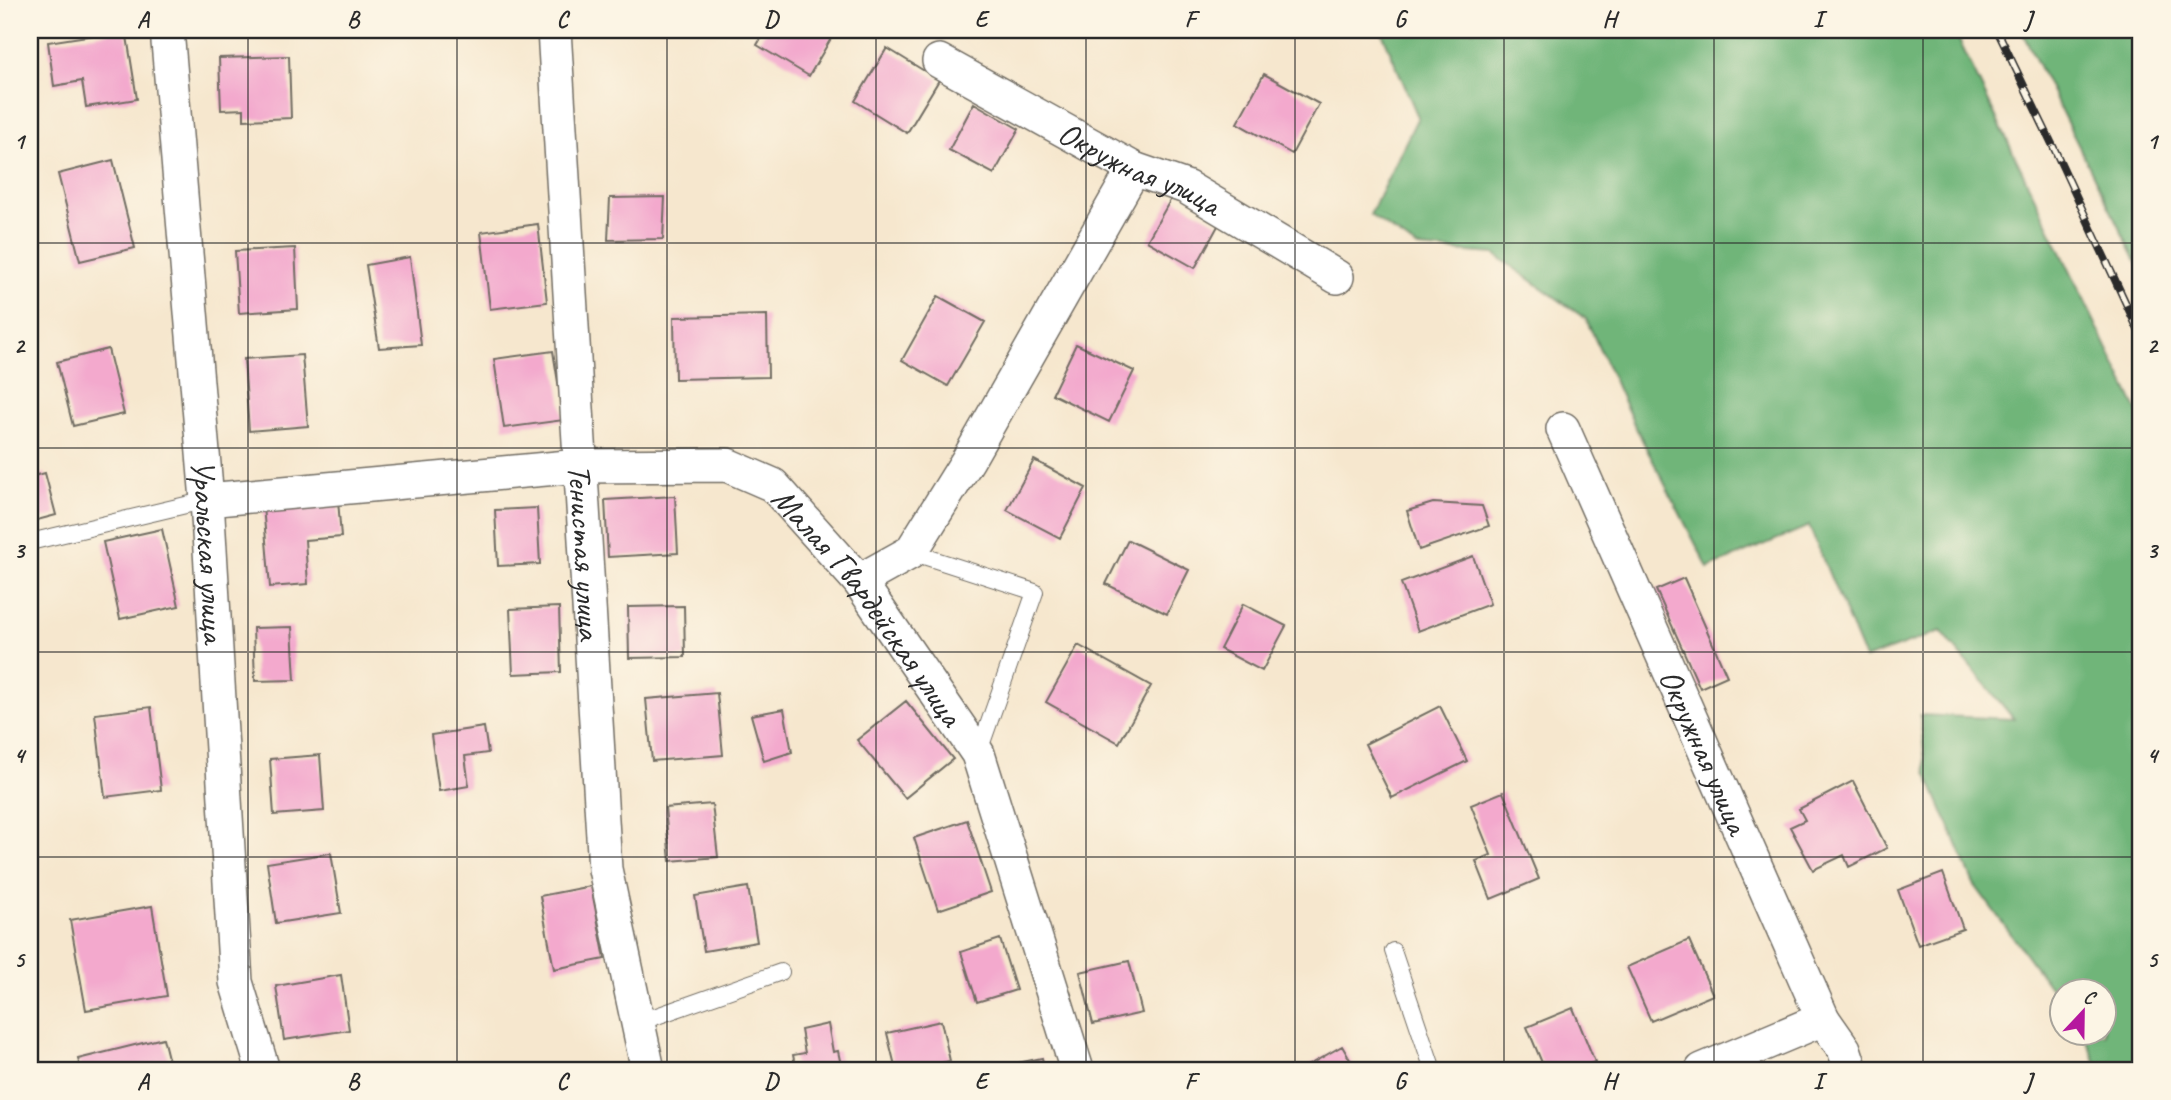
<svg xmlns="http://www.w3.org/2000/svg" width="2171" height="1100" font-family="Caveat,sans-serif">
<style>
.forest{fill:#6fb579;stroke:#4d7052;stroke-width:2}
.building{fill:#f3a9cd}
.lines{fill:none;stroke-linecap:round;stroke-linejoin:round}
.lane-casing{stroke:#726d64;stroke-width:18}
.street-casing{stroke:#726d64;stroke-width:36}
.lane{stroke:#fff;stroke-width:16}
.street{stroke:#fff;stroke-width:33}
.rail-casing{stroke:#2b2b2b;stroke-width:8}
.rail{stroke:#fcf5e5;stroke-width:5;stroke-dasharray:16;stroke-linecap:butt}
.grid{fill:none;stroke:#2b2b2b;stroke-width:2;stroke-opacity:0.55}
.labels{text-anchor:middle;stroke-width:5;stroke-linejoin:round;paint-order:stroke}
.street-label{font-size:33px;fill:#2b2b2b;stroke:#fcf5e5}
.neatline{fill:none;stroke:#2b2b2b;stroke-width:2.5}
.grid-label{font-size:23px;text-anchor:middle;font-weight:bold;fill:#2b2b2b}
</style>
<rect width="100%" height="100%" fill="#fcf5e5"/>
<filter id="ink" filterUnits="userSpaceOnUse"><feTurbulence type="fractalNoise" baseFrequency=".0143" numOctaves="2"/><feDisplacementMap in="SourceGraphic" scale="14" xChannelSelector="R" yChannelSelector="G"/><feConvolveMatrix kernelMatrix="1 2 1 2 8 2 1 2 1" color-interpolation-filters="sRGB"/></filter>
<filter id="wash" filterUnits="userSpaceOnUse"><feTurbulence type="fractalNoise" baseFrequency=".00686" numOctaves="4" result="noise"/><feDisplacementMap in="SourceGraphic" scale="28" xChannelSelector="R" yChannelSelector="G"/><feGaussianBlur stdDeviation="1.57" result="paint"/><feColorMatrix in="noise" values="0 0 0 0 0 0 0 0 0 0 0 0 0 0 0 0 0 1.4 0 .05"/><feComposite in="paint" operator="in"/></filter>
<g filter="url(#wash)">
<rect width="100%" height="100%" fill="#f6e7ce"/>
<!-- forest -->
<path class="forest" d="M1381,30H1954L2141,418V1070H2099L2084,1034H2104V992H2062V1003L1974,884L1926,772L1920,715L2014,719L1941,631L1865,659L1809,526L1708,568L1633,422L1586,319L1494,254L1418,248L1370,215L1418,117Z
M2021,30H2141V271Z"/>
<g id="blocks">
<!-- building -->
<path class="building" d="M126,30L137,99L86,107L82,81L54,86L48,42Z
M766,30H836L809,76L757,45Z
M887,48L939,80L907,133L855,101Z
M289,56L291,118L244,120V109L221,110L219,58Z
M1264,74L1319,104L1292,154L1237,123Z
M974,103L1019,129L994,174L949,150Z
M113,160L135,248L80,261L58,174Z
M665,197L663,239L608,240L610,198Z
M1172,197L1219,224L1195,268L1147,241Z
M538,224L547,302L490,309L481,232Z
M295,248L298,309L239,313L235,251Z
M410,257L421,345L379,348L366,265Z
M938,296L985,322L948,386L902,360Z
M767,315L768,377L675,379L674,317Z
M1076,344L1134,371L1109,422L1052,394Z
M108,349L124,414L73,426L57,362Z
M553,351L564,420L504,428L494,359Z
M302,355L308,426L249,431L244,359Z
M1034,460L1086,488L1060,538L1007,510Z
M45,473L56,515L30,522V477Z
M675,496L678,553L608,557L605,500Z
M338,500L341,537L305,540L308,584L270,587L263,506Z
M1433,503L1482,506L1489,526L1419,550L1407,511Z
M537,508L540,564L498,566L495,510Z
M162,529L179,606L120,619L103,542Z
M1128,540L1189,570L1167,614L1106,584Z
M1473,556L1490,604L1418,631L1401,583Z
M1684,578L1727,676L1700,688L1656,590Z
M1243,604L1286,626L1262,671L1220,649Z
M684,606L685,657L629,658L628,607Z
M559,607L561,672L513,674L510,609Z
M292,627L295,680L255,681L253,628Z
M1078,645L1151,686L1119,743L1046,702Z
M717,693L723,755L652,761L646,699Z
M906,701L953,759L905,798L857,740Z
M1440,706L1467,761L1392,798L1365,744Z
M151,707L161,790L105,797L95,714Z
M784,709L792,752L764,761L751,715Z
M484,727L488,753L465,756L469,786L439,791L431,735Z
M320,755L324,811L274,815L270,759Z
M1853,781L1887,848L1849,867L1844,855L1813,870L1790,827L1805,820L1799,809Z
M1503,792L1539,879L1491,899L1476,861L1491,855L1471,805Z
M712,804L718,857L670,861L665,808Z
M967,820L991,892L938,910L914,838Z
M331,853L341,913L276,923L267,863Z
M1943,873L1963,929L1918,945L1898,890Z
M591,886L605,959L554,969L540,896Z
M748,887L757,942L704,951L695,896Z
M152,906L167,996L86,1010L70,920Z
M1000,939L1016,990L977,1002L961,952Z
M1689,940L1713,995L1651,1021L1627,967Z
M1129,961L1142,1013L1093,1024L1080,972Z
M341,975L349,1030L284,1040L276,986Z
M1573,1008L1595,1062L1574,1070H1545L1527,1027Z
M941,1021L950,1061L911,1070H896L887,1033Z
M828,1024L833,1052L838,1051L842,1070H796L793,1055L805,1053L801,1030Z
M163,1038L171,1070H81L78,1059Z
M1342,1046L1356,1070H1300Z
M1042,1058L1045,1070H1004L1003,1066Z"/>
</g>
</g>
<g filter="url(#ink)">
<use href="#blocks" fill-opacity="0" stroke="#726d64" stroke-width="2"/>
<g class="lines">
<defs>
<path id="lane" d="M30,542L207,500
M911,552L1035,592L978,754
M1393,951L1433,1070
M637,1023L781,972"/>
<g id="street">
<path id="s1" d="M167,30L207,500L236,982L263,1070"/>
<path id="s2" d="M554,30L605,869L648,1070"/>
<path id="s3" d="M939,61L1134,169L1186,187L1337,277"/>
<path id="s4" d="M1563,429L1823,1019L1844,1049L1851,1070"/>
<path id="s5" d="M207,500L579,466L727,465L773,485L859,581L978,754L1077,1070"/>
<path d="M859,581L911,552L968,460L1134,169"/>
<path d="M1702,1070L1823,1019"/>
</g>
</defs>
<!-- lane casing -->
<use href="#lane" class="lane-casing"/>
<!-- street casing -->
<use href="#street" class="street-casing"/>
<!-- lane -->
<use href="#lane" class="lane"/>
<!-- street -->
<use href="#street" class="street"/>
<defs>
<path id="rail" d="M1997,30L2052,144L2141,336"/>
</defs>
<!-- rail casing -->
<use href="#rail" class="rail-casing"/>
<!-- rail -->
<use href="#rail" class="rail"/>
</g>
</g>
<!-- grid -->
<path class="grid" d="M248,30V1070M457,30V1070M667,30V1070M876,30V1070M1086,30V1070M1295,30V1070M1504,30V1070M1714,30V1070M1923,30V1070M30,243H2141M30,448H2141M30,652H2141M30,857H2141"/>
<g class="labels">
<!-- street labels -->
<g class="street-label">
<text dy="12" stroke="none"><textPath href="#s3" startOffset="228">Окружная улица</textPath></text>
<text dy="12" stroke="none"><textPath href="#s1" startOffset="523">Уральская улица</textPath></text>
<text dy="12" stroke="none"><textPath href="#s2" startOffset="523">Тенистая улица</textPath></text>
<text dy="12" stroke="none"><textPath href="#s5" startOffset="726">Малая Гвардейская улица</textPath></text>
<text dy="12" stroke="none"><textPath href="#s4" startOffset="352">Окружная улица</textPath></text>
</g>
</g>
<!-- margin -->
<rect width="2171" height="1100" fill="none" stroke="#fcf5e5" stroke-width="77"/>
<!-- north arrow -->
<g transform="translate(2083 1012) rotate(22)"><circle r="33" fill="#fcf5e5" stroke="#a8a49b" stroke-width="2"/>
<path d="M0-5L12 26L0 18L-12 26Z" fill="#b5179e"/>
<text y="-10" font-size="19" font-weight="bold" text-anchor="middle" fill="#2b2b2b">С</text>
</g>
<rect x="38" y="38" width="2094" height="1024" class="neatline"/>
<g class="grid-label">
<text x="143" y="27">A</text>
<text x="353" y="27">B</text>
<text x="562" y="27">C</text>
<text x="771" y="27">D</text>
<text x="981" y="27">E</text>
<text x="1190" y="27">F</text>
<text x="1400" y="27">G</text>
<text x="1609" y="27">H</text>
<text x="1818" y="27">I</text>
<text x="2028" y="27">J</text>
<text x="19" y="149">1</text>
<text x="2152" y="149">1</text>
<text x="19" y="353">2</text>
<text x="2152" y="353">2</text>
<text x="19" y="558">3</text>
<text x="2152" y="558">3</text>
<text x="19" y="763">4</text>
<text x="2152" y="763">4</text>
<text x="19" y="967">5</text>
<text x="2152" y="967">5</text>
<text x="143" y="1089">A</text>
<text x="353" y="1089">B</text>
<text x="562" y="1089">C</text>
<text x="771" y="1089">D</text>
<text x="981" y="1089">E</text>
<text x="1190" y="1089">F</text>
<text x="1400" y="1089">G</text>
<text x="1609" y="1089">H</text>
<text x="1818" y="1089">I</text>
<text x="2028" y="1089">J</text>
</g>
</svg>
